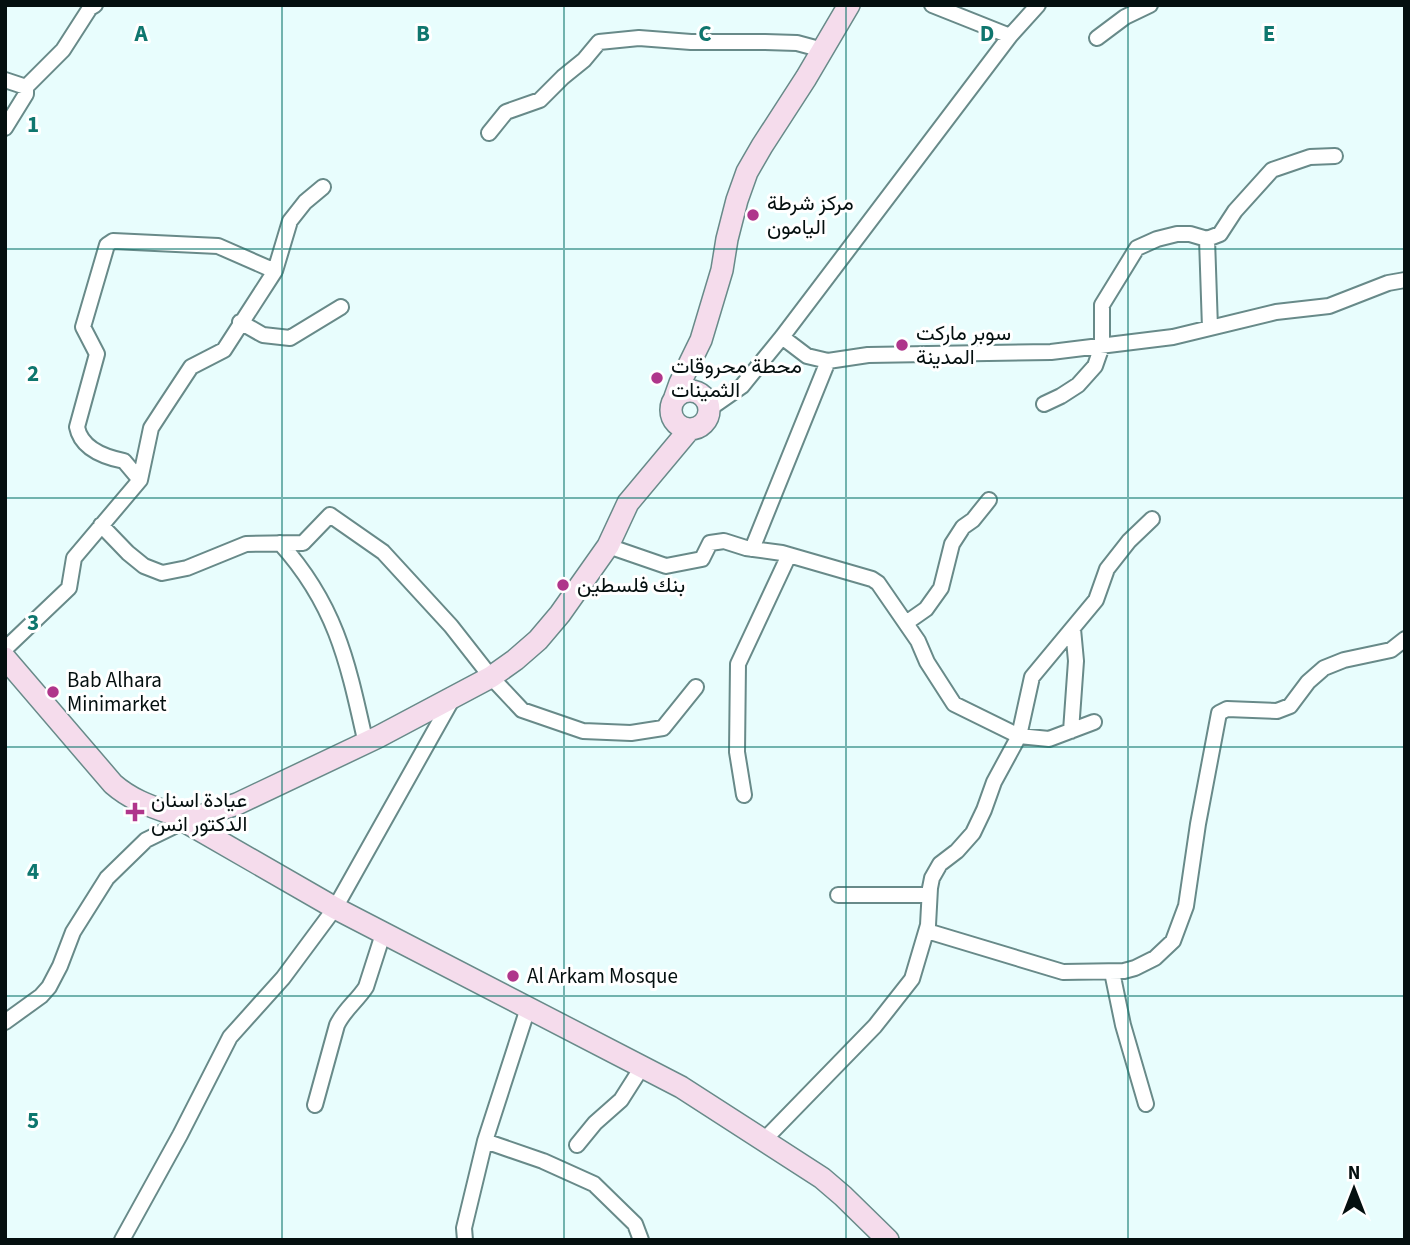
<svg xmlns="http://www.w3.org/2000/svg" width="1410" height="1245" font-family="'Source Sans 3',Vazirmatn,sans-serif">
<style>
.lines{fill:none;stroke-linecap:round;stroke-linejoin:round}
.street-casing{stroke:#688a89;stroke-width:18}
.secondary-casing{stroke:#688a89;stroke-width:24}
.street{stroke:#fff;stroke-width:14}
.secondary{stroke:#f5dcec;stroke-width:21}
.grid{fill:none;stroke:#0f766e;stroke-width:2;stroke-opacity:0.55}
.poi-dot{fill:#af368b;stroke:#fff;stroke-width:2.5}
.labels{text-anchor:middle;stroke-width:6;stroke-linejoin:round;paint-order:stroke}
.poi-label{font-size:21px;fill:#040f0f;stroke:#fff;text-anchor:start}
.grid-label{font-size:23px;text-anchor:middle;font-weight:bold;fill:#0f766e;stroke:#fff;stroke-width:6;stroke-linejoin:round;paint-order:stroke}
</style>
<rect width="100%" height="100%" fill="#e8fdfd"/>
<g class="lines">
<defs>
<path id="street" d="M932,5L1010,36
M1097,38L1125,17L1150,5
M5,80L26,87V94L5,128
M26,87L63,50L90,8L95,5
M489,133L506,112L540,100L563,77L584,60L599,42L639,38L691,42H765L797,43L823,50
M1207,239L1210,328
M275,271L290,221L305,202L323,187
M240,322L263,335L290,338L341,307
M782,337L807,356L828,361L868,355L1051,352L1173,337L1276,312L1329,306L1388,283L1405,280
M1044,404L1061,396L1078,385L1095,366L1102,346V305L1137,248L1157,239L1177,234H1190L1207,239L1220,234L1235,211L1272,170L1310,157L1335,156
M709,409L742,386L782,337L1010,36L1038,5
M101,525L128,553L144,566L162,573L187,568L246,544L303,543L330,515L383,552L451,626L491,677L522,710L583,731L631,733L663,728L696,687
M280,543C337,606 348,664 366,744
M608,546L666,566L702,559L710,543L724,541L746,548L782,553L872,579L878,583L918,641L927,662L954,704L1019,736L1032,677L1096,600L1107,569L1129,541L1152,519
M752,549L828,361
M906,623L926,609L941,588L952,544L963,527L973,520L989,500
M5,649L69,588L74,558L140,480L151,428L164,408L191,367L224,350L275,271L218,246L113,241L107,245L83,327L97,354L77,427C81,448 104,457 124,461L140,480
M1071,731L1076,661L1073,629
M744,795L737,752L738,664L789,555
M838,895H929
M927,931L1063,972L1124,971L1135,968L1155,958L1173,941L1186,906L1198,824L1219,713L1227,709L1277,711L1290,706L1308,682L1324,668L1344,660L1391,650L1405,639
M1112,972L1123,1025L1146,1104
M5,1022L41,996L49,987L60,966L73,932L107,878L146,840L185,821
M315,1105L337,1025C344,1010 357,1001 366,987L383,934
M764,1140L875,1026L912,979L928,925L930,888L932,878L940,864L957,851L973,833L984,810L994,782L1019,736L1049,739L1094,722
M485,1141L543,1161L594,1184L635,1224L641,1240
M577,1145L595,1123L621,1100L642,1067
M122,1240L180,1135L230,1037L283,978L335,908L453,698
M465,1240L464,1228L485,1141L528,1008"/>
<path id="secondary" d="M671 410a19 19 0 1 1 38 0a19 19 0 1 1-38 0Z
M675,397L680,383L701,340L722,270L727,239L737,200L747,172L762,146L806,78L849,5
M5,658L113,784C130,799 149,806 170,813L335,908L681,1087L822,1178L843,1196L888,1240
M185,821L237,804L378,737L491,677L515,660L538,640L560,614L608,546L628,503L689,430"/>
</defs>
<!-- street casing -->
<use href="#street" class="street-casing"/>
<!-- secondary casing -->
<use href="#secondary" class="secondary-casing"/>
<!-- street -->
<use href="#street" class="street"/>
<!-- secondary -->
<use href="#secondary" class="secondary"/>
</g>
<!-- grid -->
<path class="grid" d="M282,5V1240M564,5V1240M846,5V1240M1128,5V1240M5,249H1405M5,498H1405M5,747H1405M5,996H1405"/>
<!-- markers -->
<g class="poi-dot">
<circle cx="753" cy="215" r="7"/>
<circle cx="902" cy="345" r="7"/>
<circle cx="657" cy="378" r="7"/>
<circle cx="563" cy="585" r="7"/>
<circle cx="53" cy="692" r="7"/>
<path d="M131.5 801.5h7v7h7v7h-7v7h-7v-7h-7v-7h7z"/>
<circle cx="513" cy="976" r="7"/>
</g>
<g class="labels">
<!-- poi labels -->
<g class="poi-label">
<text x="767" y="210">مركز شرطة<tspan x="767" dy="24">اليامون</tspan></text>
<text x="916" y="340">سوبر ماركت<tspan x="916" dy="24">المدينة</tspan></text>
<text x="671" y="373">محطة محروقات<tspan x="671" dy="24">الثمينات</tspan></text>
<text x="577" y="592">بنك فلسطين</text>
<text x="67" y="687">Bab Alhara<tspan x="67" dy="24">Minimarket</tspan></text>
<text x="151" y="807">عيادة اسنان<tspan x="151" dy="24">الدكتور انس</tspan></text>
<text x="527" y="983">Al Arkam Mosque</text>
</g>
</g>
<g class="grid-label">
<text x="141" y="41">A</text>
<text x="423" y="41">B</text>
<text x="705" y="41">C</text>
<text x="987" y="41">D</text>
<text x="1269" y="41">E</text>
<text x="33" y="132">1</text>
<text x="33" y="381">2</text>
<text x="33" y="630">3</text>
<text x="33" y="879">4</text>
<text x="33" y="1128">5</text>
</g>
<!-- border -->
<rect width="1410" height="1245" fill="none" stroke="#040f0f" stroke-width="14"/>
<!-- north arrow -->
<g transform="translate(1354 1189)" stroke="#ffffff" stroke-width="5" paint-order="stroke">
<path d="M0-5L12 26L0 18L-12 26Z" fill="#040f0f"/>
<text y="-10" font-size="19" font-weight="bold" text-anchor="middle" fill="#040f0f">N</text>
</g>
</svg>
